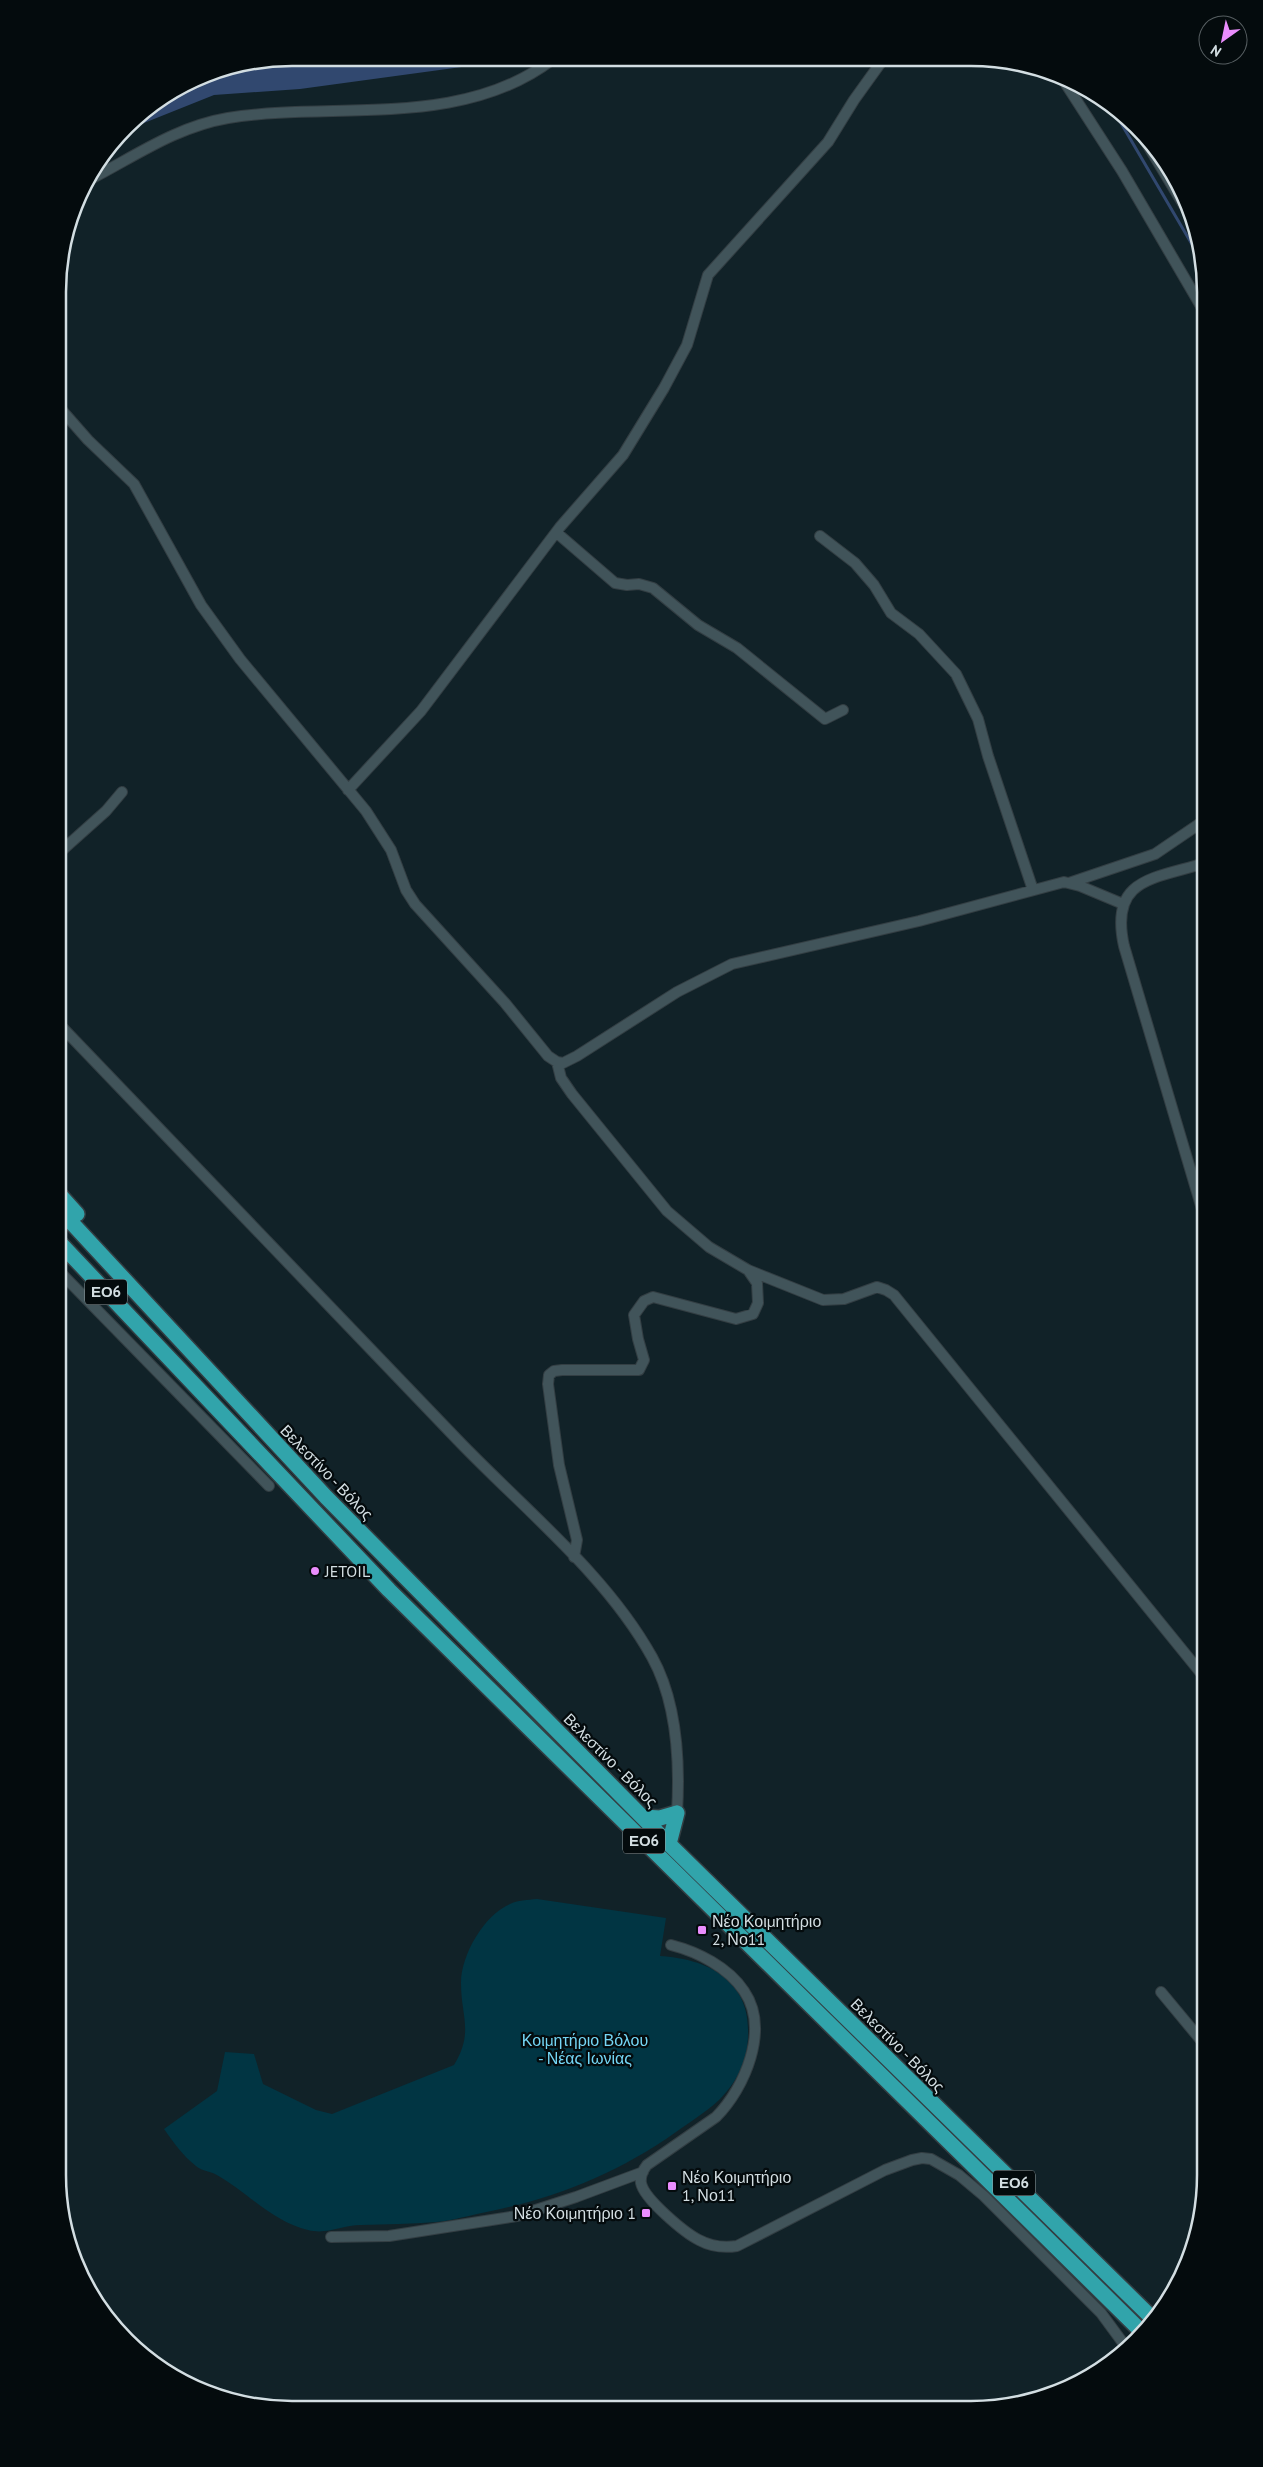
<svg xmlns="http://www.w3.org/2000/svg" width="1263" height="2467" font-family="'PT Sans',sans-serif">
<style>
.green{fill:#013543}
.water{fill:#31486f}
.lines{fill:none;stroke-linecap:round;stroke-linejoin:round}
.stream{stroke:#31486f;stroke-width:3}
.minor-casing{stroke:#333e43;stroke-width:12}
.highway-casing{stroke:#333e43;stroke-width:18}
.minor{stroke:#41545a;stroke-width:10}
.highway{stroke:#31a4ab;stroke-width:15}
.poi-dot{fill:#ea8dfd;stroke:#040b0d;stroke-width:2}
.labels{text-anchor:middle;stroke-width:4.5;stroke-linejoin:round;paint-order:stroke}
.shield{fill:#040b0d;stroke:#959fa2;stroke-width:1}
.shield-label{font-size:15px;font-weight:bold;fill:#d3dee2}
.street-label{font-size:16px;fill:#d3dee2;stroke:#040b0d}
.poi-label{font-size:16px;fill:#d3dee2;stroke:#040b0d;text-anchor:start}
.park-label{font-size:16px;fill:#74d6f5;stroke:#040b0d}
.rim{fill:none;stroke:#d3dee2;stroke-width:2.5}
</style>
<rect width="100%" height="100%" fill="#112228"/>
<!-- green -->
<path class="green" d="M537,1899L666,1918L660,1956C708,1959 750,1980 748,2034C748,2060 738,2081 719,2100C706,2112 690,2122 676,2132C614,2176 550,2200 477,2214C463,2217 450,2221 436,2222C411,2224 386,2224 361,2225C342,2225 327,2235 308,2230C273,2222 246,2191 215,2174C209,2171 202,2171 196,2166C183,2156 174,2143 164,2129L217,2091L225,2052L254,2054L263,2084L316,2110L332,2114L454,2065C474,2032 461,2017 461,1983C461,1955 484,1915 510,1904C517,1900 528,1900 537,1899Z"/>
<!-- water -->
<path class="water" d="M330,58L498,59L491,63L300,89L214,95L144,123L121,137L137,116L203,75L261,64Z"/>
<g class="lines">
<!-- stream -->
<path class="stream" d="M1111,106L1200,258"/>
<defs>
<path id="minor" d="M1062,78L1122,171L1205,313
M1141,134L1194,222
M87,181C134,157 175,127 228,118C334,101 461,130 553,59
M59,407L88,440L134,484L201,605L240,659L366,811L391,850L406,890L415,904L505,1003L548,1056L557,1062L563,1063L577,1056L677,992L732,964L919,921L1064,882L1080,886L1123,904
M557,533L615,583L627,585L639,584L653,588L698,625L737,648L825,719L843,710
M820,536L855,563L874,585L891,613L919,634L956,674L978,719L988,756L1033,890
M348,790L421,711L560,527L623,455L664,388L687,345L708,275L828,142L854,100L882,61
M59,853L106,811L122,792
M1069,883L1155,854L1205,820
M59,1024C190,1161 322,1297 452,1434C519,1505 605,1572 652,1657C677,1702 680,1763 677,1813
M557,1062L561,1078L572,1094L667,1211L709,1247L748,1270L757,1283L758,1303L753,1314L736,1319L653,1297L644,1301L634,1315L638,1339L644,1360L639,1370H562L554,1371L549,1375L548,1384L559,1465L577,1540L574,1557
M1205,1219L1124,946C1109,878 1153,879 1205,863
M58,1270L269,1486
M748,1270L823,1300L844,1299L877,1287L886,1290L894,1295L1205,1678
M671,1945C698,1952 728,1967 744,1991C770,2029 745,2088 716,2117L647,2165C643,2170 640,2176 641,2183C644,2199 685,2233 699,2240C712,2247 724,2248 737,2246L885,2170L912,2160L922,2158L931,2159L959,2175L984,2196L1101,2313L1126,2347
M1161,1992L1205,2045
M331,2237L389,2236L517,2216L576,2197L643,2172"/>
<path id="highway" d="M59,1194L77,1214
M58,1208L326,1497L669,1844L1154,2320
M58,1241L389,1590L1142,2332
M643,1817L660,1818L677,1813
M669,1844L677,1813"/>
</defs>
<!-- minor casing -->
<use href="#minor" class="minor-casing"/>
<!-- highway casing -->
<use href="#highway" class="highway-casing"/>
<!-- minor -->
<use href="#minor" class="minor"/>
<!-- highway -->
<use href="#highway" class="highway"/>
</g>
<!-- markers -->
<g class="poi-dot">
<circle cx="315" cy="1571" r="5"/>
<rect x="697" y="1925" width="10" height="10" rx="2.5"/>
<rect x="667" y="2181" width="10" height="10" rx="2.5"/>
<rect x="641" y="2208" width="10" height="10" rx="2.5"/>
</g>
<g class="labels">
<!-- shield labels -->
<g class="shield">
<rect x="85" y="1279.5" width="42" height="25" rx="4"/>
<rect x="623" y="1828.5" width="42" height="25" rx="4"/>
<rect x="993" y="2170.5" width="42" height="25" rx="4"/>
</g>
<g class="shield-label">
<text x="106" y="1297">ΕΟ6</text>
<text x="644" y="1846">ΕΟ6</text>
<text x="1014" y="2188">ΕΟ6</text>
</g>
<!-- street labels -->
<g class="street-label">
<text transform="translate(327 1472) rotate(46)" y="6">Βελεστίνο - Βόλος</text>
<text transform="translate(611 1760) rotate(45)" y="6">Βελεστίνο - Βόλος</text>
<text transform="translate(898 2045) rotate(45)" y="6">Βελεστίνο - Βόλος</text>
</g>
<!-- poi labels -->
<g class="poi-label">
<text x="325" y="1577">JETOIL</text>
<text x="712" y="1927">Νέο Κοιμητήριο<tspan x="712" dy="18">2, Νο11</tspan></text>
<text x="682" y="2183">Νέο Κοιμητήριο<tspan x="682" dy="18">1, Νο11</tspan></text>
<text x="636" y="2219" text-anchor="end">Νέο Κοιμητήριο 1</text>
</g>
<!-- park labels -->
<g class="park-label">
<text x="585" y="2046">Κοιμητήριο Βόλου<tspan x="585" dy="18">- Νέας Ιωνίας</tspan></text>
</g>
</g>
<!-- crop -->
<path d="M0 0H1263V2467H0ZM292 66H971A226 226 0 0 1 1197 292V2175A226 226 0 0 1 971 2401H292A226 226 0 0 1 66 2175V292A226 226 0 0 1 292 66Z" fill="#040b0d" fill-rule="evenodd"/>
<path class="rim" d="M292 66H971A226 226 0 0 1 1197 292V2175A226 226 0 0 1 971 2401H292A226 226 0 0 1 66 2175V292A226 226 0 0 1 292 66Z"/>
<!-- north arrow -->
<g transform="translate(1223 40) rotate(213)"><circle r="24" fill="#040b0d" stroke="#575f62"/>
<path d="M0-4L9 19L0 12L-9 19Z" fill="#ea8dfd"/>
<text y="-8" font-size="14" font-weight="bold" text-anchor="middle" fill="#d3dee2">N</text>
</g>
</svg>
